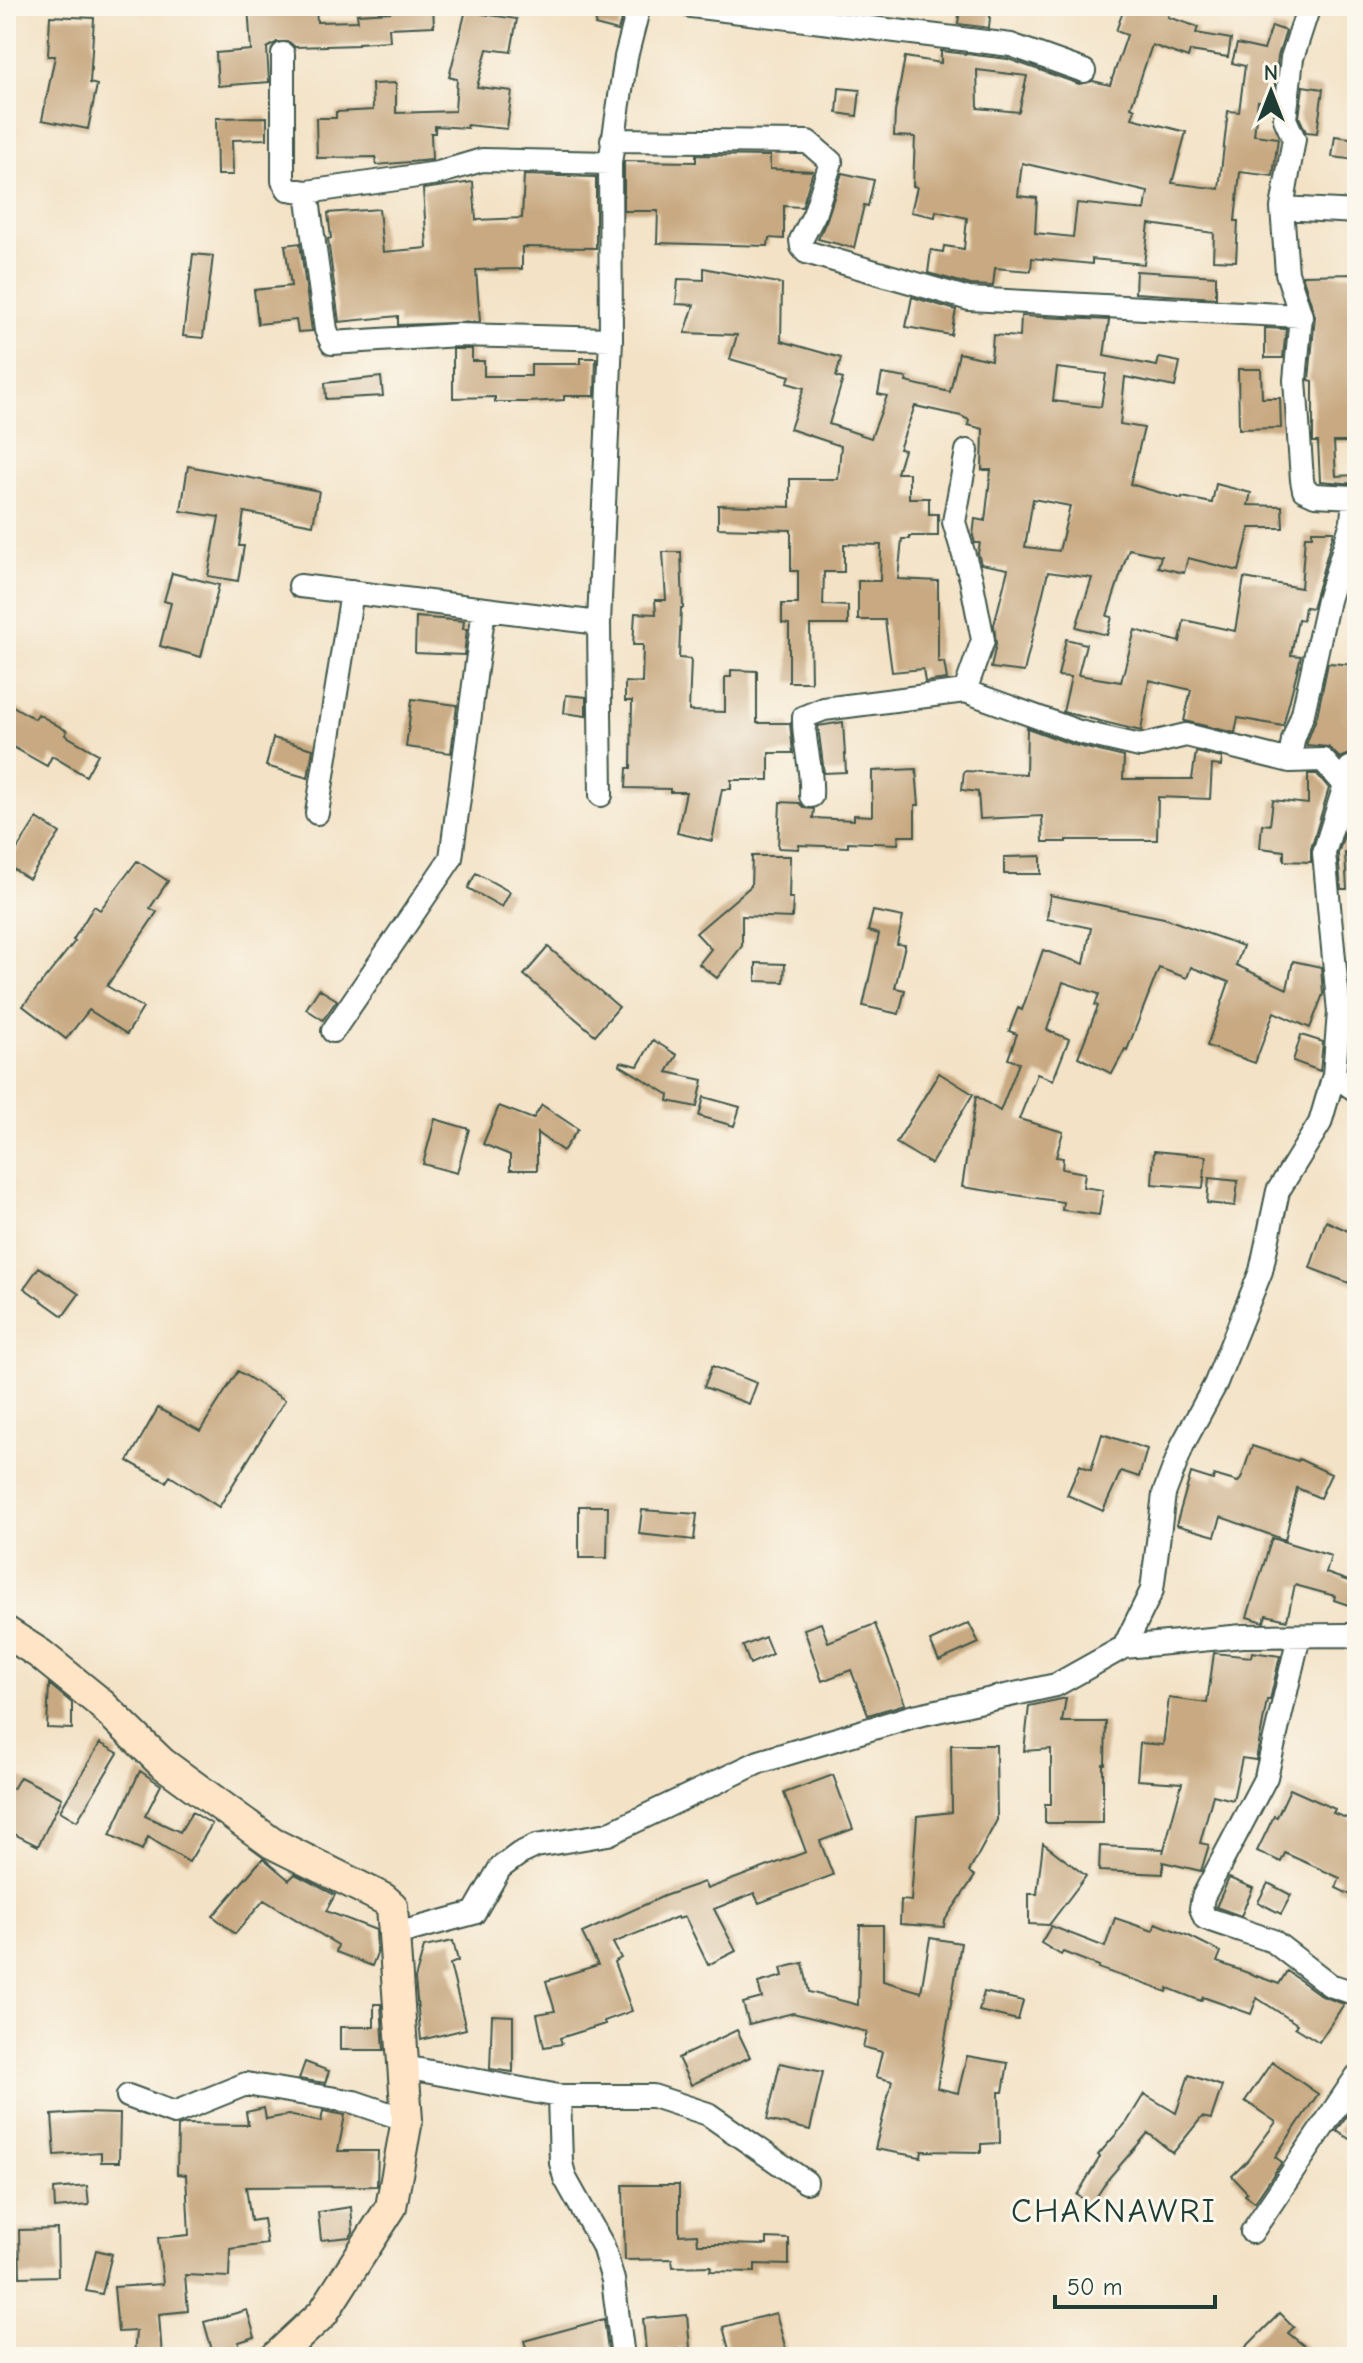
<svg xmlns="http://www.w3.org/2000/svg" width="1363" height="2363" font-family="'Comic Neue',sans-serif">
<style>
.building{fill:#c8a981;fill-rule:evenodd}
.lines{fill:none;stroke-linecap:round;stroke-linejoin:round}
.street-casing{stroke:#3f564a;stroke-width:26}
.secondary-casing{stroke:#3f564a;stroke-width:34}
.street{stroke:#fff;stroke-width:22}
.secondary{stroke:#ffe4c6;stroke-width:30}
.labels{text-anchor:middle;stroke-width:6;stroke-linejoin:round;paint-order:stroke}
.quarter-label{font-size:34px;letter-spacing:2px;fill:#1f3d34;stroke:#fbf7ec}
</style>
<rect width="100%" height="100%" fill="#fbf7ec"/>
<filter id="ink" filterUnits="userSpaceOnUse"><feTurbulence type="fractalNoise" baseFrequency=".0125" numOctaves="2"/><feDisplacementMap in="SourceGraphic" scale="16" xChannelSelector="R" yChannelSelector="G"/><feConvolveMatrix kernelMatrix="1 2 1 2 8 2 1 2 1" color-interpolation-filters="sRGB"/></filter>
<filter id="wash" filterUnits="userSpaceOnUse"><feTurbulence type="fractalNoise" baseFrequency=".006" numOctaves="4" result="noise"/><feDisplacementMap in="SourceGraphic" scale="32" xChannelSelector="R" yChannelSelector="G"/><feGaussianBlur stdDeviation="1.8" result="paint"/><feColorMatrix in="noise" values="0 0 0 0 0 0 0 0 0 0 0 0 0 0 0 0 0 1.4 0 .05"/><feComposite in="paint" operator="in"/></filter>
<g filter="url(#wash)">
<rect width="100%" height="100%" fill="#f3e2c6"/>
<g id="blocks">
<!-- building -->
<path class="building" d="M248,6H316L317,22L358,21L357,14L391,12L390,6H433L434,26L389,28L390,41L358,43V45L295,47L289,42H277L267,48L269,82L218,86L216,53L251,50Z
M467,6L483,9L482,14L517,19L511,52L487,49L477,87L512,91L507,129L467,125V128L435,126V133H431L432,160L376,165V157L317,158L316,118H336V112L373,110L372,84L396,83V113L455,111L457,79L449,77Z
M599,6H625L618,31L595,25Z
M960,6H991L989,28L958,24Z
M1125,6H1148L1169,13L1168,17L1198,27L1196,33L1231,39L1228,57L1190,51L1188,58L1152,45L1131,107L1135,109L1132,118L1186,132L1172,183L1219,189L1228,111L1239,112L1245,66L1232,63L1237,44L1264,50L1272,26L1286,31L1278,56L1273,103L1258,101L1254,135L1278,138L1273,176L1240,172L1235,221H1238L1236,261L1213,260L1214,233L1149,224L1144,264L1092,259V264L1032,258L1031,271L995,268L993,286L971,285L928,273L931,250L943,252L944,246L964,249L967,218L936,211L935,217L911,212L917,187L913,186L915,137L894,136L895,112L905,57L941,63V51L1008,59L1079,84L1093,81L1110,85L1127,35L1116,31ZM977,70L1027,76L1019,112L978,108ZM1022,163L1148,192L1145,210L1077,203L1073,237L1035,233L1037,198L1018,196Z
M50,16L94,18L90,83L97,85L88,129L42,120L55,56H48Z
M1303,86L1323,89L1317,133L1306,132L1299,117Z
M839,88L860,90L857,116L837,113Z
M267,117V139L232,140L233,175H217L216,118Z
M1335,136L1357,139V160L1332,157Z
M696,155L770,156V169L813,171L802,207L784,206V239L769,238L768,246L657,243L658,211H624V161L696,162Z
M842,173L874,180L868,206L864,205L854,248L818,239L827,219Z
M524,175L596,177V248L522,247V269L476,270L480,322L398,325V316L339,322L328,239L331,238L328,213L379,209L383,252L427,248L423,189L473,182L476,220L522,218Z
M300,243L312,331L298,332L296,320L258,324L254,290L291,286L285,245Z
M193,254L213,256L203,338L183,336Z
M704,268L782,284L781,341L841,358L836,377L843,379L829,424L871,438L887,396L878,394L882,374L907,378L906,382L950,392L959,353L991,360L993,335L1020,337L1021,316L1109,320L1104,356L1157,366L1159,358L1180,362L1175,387L1125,377L1120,424L1144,428L1130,484L1182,499V497L1212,503L1216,484L1251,493L1248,505L1282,506L1283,528H1250L1239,571L1188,558L1184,573L1158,567L1161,556L1129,549L1107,616L1112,617L1107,635L1076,627L1092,578L1048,572L1024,672L991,668L996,644L994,625L1008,569L981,564L978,553L980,543H975L973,536L975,519L985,521L991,470H982L983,429L968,425L969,420L961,416L915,406L899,449L904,450L897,473H909V498H929V514H938V536H910V539H902L898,579L938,581V662H944L947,679L925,682L923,669L892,672L885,620H858V581H880L881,545L844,544V572H824L823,605L848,606V625H810L811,682H789V624L782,623V604H798V571H791V530L718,528V505L790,507V479H838L841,446L790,429L804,388L787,383L790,376L730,359L737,335L685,333L694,305L676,304L678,279L704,280ZM1057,368L1106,374L1101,407L1053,401ZM1033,499L1070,506L1059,551L1025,547Z
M1136,271L1216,276V298L1135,293Z
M1357,274V442H1334L1336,476L1357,475V484L1320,481L1318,442H1313V381L1309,380L1315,316L1302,275Z
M912,297L956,310L951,335L906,327Z
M1265,328L1286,329L1283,358H1265Z
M453,349H472V361H484V376H531V364H580V358H596L595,396H564V400L529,402H495V397L453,398Z
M1238,369H1261L1262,398H1280L1281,428L1239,429Z
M381,377L383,396L326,399L325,383Z
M188,466L319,491L313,525L244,512L239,546H244L238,581L208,576L219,517L181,511Z
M1312,531H1334L1312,608L1305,607L1303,620L1298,619L1291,655L1301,656L1283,726L1238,718L1235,733L1184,721L1191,690L1149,680L1141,731L1063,712L1071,677L1058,676L1066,639L1086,644L1078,675L1121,682L1135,630L1180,642L1184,620L1235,631L1244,578L1301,588L1305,536H1312Z
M663,552H681L683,608H681L679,658L691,659L689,711L725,712V677H731V670L757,671V723H790L793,753H769V780H731V789H722L712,841L677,833L686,792H670V789L626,788L627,768H631L632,701H625V682L642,683L643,645H633L635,613L656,614L655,600H666Z
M172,573L219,585L201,657L160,646L171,603L164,601Z
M416,617L464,621L463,629H467L464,655L415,653Z
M1328,663L1357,665V751L1340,758L1328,747L1306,745L1317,716Z
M566,695L586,697V716L564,713Z
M412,699L457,705L451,753L406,747Z
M6,702L35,719L38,714L67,731L65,735L98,754L86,776L52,756L47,766L6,743Z
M843,722L846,772L824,773L818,726Z
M1027,728L1074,745L1124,757L1123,779H1192L1196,752L1222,758L1221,766L1212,765L1210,799L1158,797L1157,840H1066V842H1043L1042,816L980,819L978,792L962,790L964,771L1026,774Z
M273,738L313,749L308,778L266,766Z
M916,769L919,805H915V836H899L898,844L848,842V847L799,845V849L778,848L780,802L799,803L804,808L814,809L813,818L854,820V815L872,816V771Z
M1308,774H1317L1329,788L1311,849V862L1284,861V851L1260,848L1262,824L1270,825L1273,800L1308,804Z
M1357,794V856L1345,853L1347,889H1341L1338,854Z
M37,818L60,833L29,879L7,865Z
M752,856H790L789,898H793L792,918L742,916V946L717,978L699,964L711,949L696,933L751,886Z
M1041,856V874H1004V857Z
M137,861L168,881L150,908L157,912L107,986L143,1008L127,1034L89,1010L66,1039L23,1006L75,941L73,940L94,906L100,910Z
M476,873L510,892L502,907L468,888Z
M1050,895L1164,918L1243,946L1236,965L1287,989L1293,961L1321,967L1323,994L1310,1028L1274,1012L1255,1063L1207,1046L1229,982L1191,967L1187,978L1159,968L1127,1050L1125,1049L1112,1074L1078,1057L1098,1006L1095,1005L1099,994L1063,982L1047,1030L1069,1039L1053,1080L1037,1074L1019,1119L1063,1132L1056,1157L1063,1158L1062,1169L1085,1173L1083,1187L1103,1190L1099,1215L1062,1210L1063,1202L962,1187L976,1096L1000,1111L1019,1063L1008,1059L1017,1034L1009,1031L1018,1008L1022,1010L1043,950L1084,964L1091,928L1047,919Z
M873,911L903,917L897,944L905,945L895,988L905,990L899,1014L863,1006L879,934L868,931Z
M548,947L619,1007L595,1035L524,975Z
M756,963L785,964L784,982L756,981Z
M319,989L337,1000L323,1020L306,1009Z
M1301,1035L1323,1042L1320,1071L1293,1061Z
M653,1040L677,1055L667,1072L703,1080L697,1107L668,1101L669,1095L620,1065L621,1062L638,1066Z
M939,1073L973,1094L931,1164L896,1143Z
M704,1097L740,1107L734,1126L699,1116Z
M542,1105L578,1129L563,1151L537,1133V1170H510V1155L483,1144L499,1106L533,1119Z
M435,1119L469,1129L457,1173L423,1164Z
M1154,1151L1206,1156L1203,1188L1152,1184Z
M1209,1178L1238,1181L1235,1206L1207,1203Z
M1326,1221L1357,1235V1286L1310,1268Z
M39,1267L79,1294L63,1316L24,1288Z
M712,1366L757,1383L749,1404L704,1387Z
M238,1371L285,1400L219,1507L170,1476L166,1482L128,1461L158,1408L200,1431Z
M1102,1434L1147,1449L1139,1477L1121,1471L1103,1511L1067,1495L1080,1465L1091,1470Z
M1252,1446L1298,1461L1299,1459L1331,1474L1320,1498L1297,1488L1285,1540L1221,1517L1215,1536L1176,1525L1191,1473L1213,1480L1214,1475L1238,1482L1241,1479Z
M579,1506H608L607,1558H579Z
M642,1510L697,1514L694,1540L639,1534Z
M1272,1538L1331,1556L1326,1573L1357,1584V1608L1334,1600L1335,1596L1295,1585L1287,1620L1266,1615L1264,1622L1247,1617Z
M821,1623L828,1642L875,1624L905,1704L868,1715L851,1670L822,1681L804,1629Z
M969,1623L979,1643L939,1661L930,1641Z
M765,1637L772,1654L750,1664L743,1646Z
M1252,1652L1280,1656L1270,1700H1267L1256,1760L1242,1758L1233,1800L1213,1795L1200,1843L1209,1845L1201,1871L1163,1862V1874L1099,1871L1100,1846L1164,1849L1163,1853L1182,1783L1137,1780L1140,1743L1163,1745L1169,1698L1207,1703L1214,1653L1251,1657Z
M49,1684L72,1703V1729L47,1728Z
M1066,1698L1062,1722H1106L1105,1764H1103V1823H1045V1804H1051V1749L1024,1751L1029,1706Z
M100,1743L118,1753L77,1821L60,1811Z
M951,1745H996L997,1820L969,1872L975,1876L945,1920L944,1927L900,1924L901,1900L911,1901L917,1816L952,1812Z
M140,1771L161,1785L145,1816L180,1832L192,1812L212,1824L189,1862L148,1837L142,1850L110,1835Z
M833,1775L853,1829L820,1841L833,1875L759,1903L754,1893L714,1909L736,1951L708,1965L685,1917L678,1919L677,1917L613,1943L621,1958L614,1962L632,2011L604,2021L605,2024L560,2038L562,2044L544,2047L537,2014L555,2011L546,1981L598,1965L582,1933L664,1896L704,1882L707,1889L806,1852L784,1793Z
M20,1777L62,1798L38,1846L6,1830V1785L13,1789Z
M1290,1789L1335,1809L1333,1813L1357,1822V1898L1336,1888L1340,1878L1285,1853L1281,1862L1257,1851L1274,1816L1277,1817Z
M1043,1843L1086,1876L1049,1925L1029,1924V1894H1037Z
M263,1858L289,1880L295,1874L335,1895L326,1911L376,1930L377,1953L372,1966L336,1952L338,1945L264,1900L235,1934L213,1916Z
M1229,1878L1253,1888L1241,1916L1216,1907Z
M1268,1883L1291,1895L1281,1914L1258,1902Z
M1115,1918L1153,1931L1156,1923L1189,1936L1221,1952L1217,1962L1279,1984L1287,1971L1322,1996L1344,2004L1319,2042L1295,2027L1297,2024L1257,1998L1251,2014L1203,1997L1201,2001L1168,1988L1167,1992L1098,1968L1099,1966L1063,1952L1061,1955L1041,1943L1051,1926L1105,1947Z
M860,1925H883V1981L921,1992L930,1938L961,1943L937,2088L958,2093L967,2056L1008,2063L1003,2092H999L1000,2143L981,2144V2152L922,2151L921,2157L875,2149L892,2081L876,2077L882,2052L863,2047L867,2032L793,2013L749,2024L743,2003L762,1998L758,1983L783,1976L781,1968L803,1963L809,1992L858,2005Z
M453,1941L458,1961L450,1964L466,2029L421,2040L415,1979L424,1947Z
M984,1992L1023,2001L1018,2020L979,2011Z
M374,2004H381L384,2050H340V2027H374Z
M492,2015L513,2016V2072L490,2069Z
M737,2030L750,2057L691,2085L678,2058Z
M305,2062L329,2071L325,2083L299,2079Z
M1272,2062L1318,2094L1275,2157L1282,2162L1255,2202L1245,2195L1247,2192L1232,2176L1247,2161L1276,2122L1245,2101Z
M780,2063L823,2072L810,2130L767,2120Z
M1189,2075L1222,2086L1211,2119L1202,2117L1173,2153L1148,2133L1108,2179L1092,2204L1077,2195L1100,2157L1098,2155L1127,2122L1144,2094L1176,2113Z
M1357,2101V2131L1351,2140L1337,2131Z
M264,2108L266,2119L288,2115L321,2122L323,2111L345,2115L338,2151H378L377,2186L246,2187L251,2221L263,2219L267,2244L230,2249L229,2277L185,2275L188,2311L159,2314L162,2357H134L136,2331L118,2332L114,2287L163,2284L158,2238L189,2235L186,2175L177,2174L178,2126L185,2124L248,2125L246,2112Z
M82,2113L120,2114L119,2162H101V2152L55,2155L52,2115Z
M623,2185H679V2235L697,2234L698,2244H720L767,2245V2238L789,2239V2265L755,2264V2272L710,2271L711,2266L673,2267L672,2259L625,2260Z
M87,2186L89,2205L55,2208L54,2189Z
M351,2207L353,2232L350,2237L321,2240L318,2212Z
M57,2229L58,2276L20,2277L19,2230Z
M96,2250L112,2254L102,2294L86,2291Z
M247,2310L255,2337L239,2342L238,2357H214L204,2322Z
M776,2313L788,2357H731L723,2327Z
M1280,2313L1294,2327L1288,2333L1318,2357H1236Z
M687,2315L690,2348L646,2352L643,2319Z
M604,2319L609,2357H529L524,2341Z"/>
</g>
</g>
<g filter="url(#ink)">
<use href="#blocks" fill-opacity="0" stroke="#3f564a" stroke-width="2"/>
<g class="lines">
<defs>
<path id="street" d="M691,6L1011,45L1084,71
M283,54V181L288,189L307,192
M612,140L808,142L831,162L814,215L801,240L802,247L806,252L969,299L1301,316
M610,163L482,160L438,173L307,192L326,330L332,343L458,335L611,339
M1282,208L1357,212
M300,586L599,623
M965,691L983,640L971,579L954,522L967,451
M1345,785L1350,768L1357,765
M601,795L599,623L611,339L610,163L626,57L639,6
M811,796C813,768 803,744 804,717L824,709L965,691L1079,732L1140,746L1186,735L1290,761
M317,813L352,592
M333,1031L451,858L484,609
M1334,1075L1357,1091
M1299,1636L1266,1777L1203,1897L1201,1908L1205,1918L1273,1941L1330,1985L1357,1994
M1124,1647L1152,1590L1164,1494L1183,1444L1215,1385L1261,1271L1278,1191L1320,1123L1334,1075L1339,1012L1324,853L1345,785L1323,760L1290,761L1293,740L1303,713L1328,600L1352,522L1354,497L1315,495L1304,490L1302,480L1295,380L1301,316L1287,273L1282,208L1294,139L1285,119L1292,58L1309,6
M396,1934L474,1913L500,1868L519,1854L536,1846L608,1834L759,1762L914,1716L1056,1685L1124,1647L1243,1636L1349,1635L1357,1638
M404,2067L559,2096H653L708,2114L806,2182
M128,2096L174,2113L246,2084L354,2102L407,2120
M559,2096L561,2163L565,2178L603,2246L613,2280L623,2357
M1252,2232L1357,2076"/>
<path id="secondary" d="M6,1632L40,1654L98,1701L162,1763L272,1843L384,1899L392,1906L407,2120L391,2207L323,2313L276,2357"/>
</defs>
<!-- street casing -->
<use href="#street" class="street-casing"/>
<!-- secondary casing -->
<use href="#secondary" class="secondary-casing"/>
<!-- street -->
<use href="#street" class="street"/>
<!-- secondary -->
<use href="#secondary" class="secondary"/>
</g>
</g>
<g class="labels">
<!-- quarter labels -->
<g class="quarter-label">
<text x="1114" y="2222">CHAKNAWRI</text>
</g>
</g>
<!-- margin -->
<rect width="1363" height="2363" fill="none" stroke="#fbf7ec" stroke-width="32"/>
<!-- north arrow -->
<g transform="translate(1271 92)" stroke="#fbf7ec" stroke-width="6" paint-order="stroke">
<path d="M0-6L14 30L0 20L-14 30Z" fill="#1f3d34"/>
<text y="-12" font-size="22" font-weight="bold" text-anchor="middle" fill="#1f3d34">N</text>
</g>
<!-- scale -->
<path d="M1055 2295v12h160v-12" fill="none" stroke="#1f3d34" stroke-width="4"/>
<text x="1067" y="2295" font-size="24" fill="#1f3d34" stroke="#fbf7ec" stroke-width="6" paint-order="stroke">50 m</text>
</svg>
